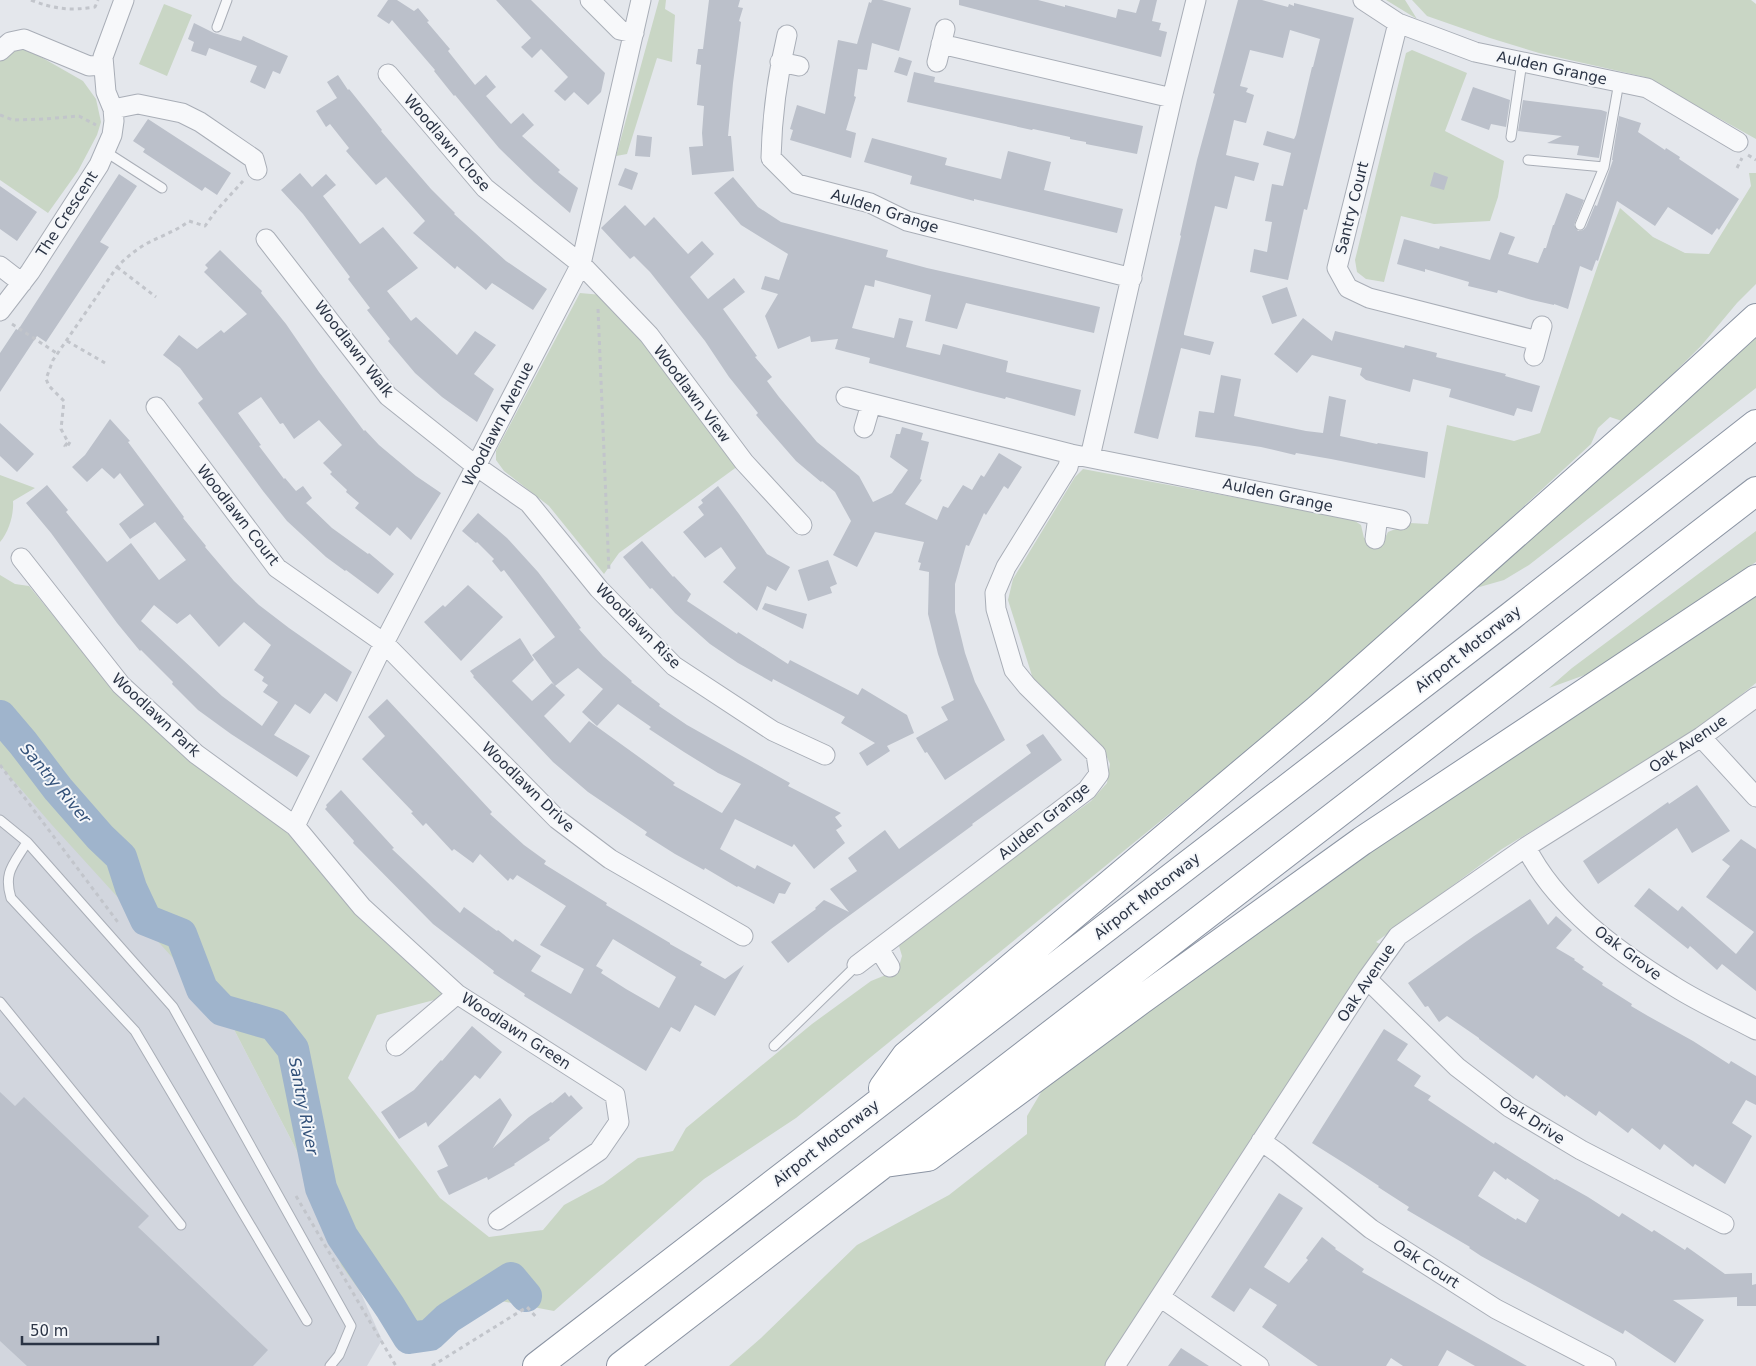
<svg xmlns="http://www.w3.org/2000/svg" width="1756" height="1366" font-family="'DejaVu Sans',sans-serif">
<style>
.built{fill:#d2d6de}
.green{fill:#c9d6c5}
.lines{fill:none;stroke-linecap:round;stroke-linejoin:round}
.river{stroke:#9fb4cc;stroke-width:32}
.building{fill:#bbc0ca;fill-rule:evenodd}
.service-casing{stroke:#a9aeb7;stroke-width:11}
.minor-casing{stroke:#a9aeb7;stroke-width:21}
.motorway-casing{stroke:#8b94a3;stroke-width:30}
.path{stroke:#c2c5cb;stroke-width:3;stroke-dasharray:4 4;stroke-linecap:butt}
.service{stroke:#f7f8fa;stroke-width:9}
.minor{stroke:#f7f8fa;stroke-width:19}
.motorway{stroke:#fff;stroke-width:28}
.labels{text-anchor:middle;stroke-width:4;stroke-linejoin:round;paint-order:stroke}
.street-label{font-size:15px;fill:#2b3445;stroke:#f4f6f9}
.water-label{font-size:16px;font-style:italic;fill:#34527a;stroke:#f4f6f9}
</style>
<rect width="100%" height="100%" fill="#e4e7ec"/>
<!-- built -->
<path class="built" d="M0,760L224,1010L300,1157L382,1340L367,1366H0Z"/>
<!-- green -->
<path class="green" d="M659,0H666L665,9L675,15L672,62L657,58L627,154L616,156Z
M1386,0H1405L1417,19Z
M1412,0H1751L1756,4V139L1645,77L1539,53L1490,38L1427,16Z
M164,4L192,15L167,76L139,64Z
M27,49L83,81L96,99L101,122L97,135L78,171L48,213L0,180V60L9,52Z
M1412,50L1467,73L1445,131L1504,161L1498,197L1490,221L1434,224L1401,216L1384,282L1366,279L1357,272L1355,260L1406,53Z
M1749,173H1756V284L1737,303L1701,346L1625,422L1610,417L1598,428L1591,444L1440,584L1287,718L796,1118L704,1179L554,1311L501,1301L430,1347L416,1326L373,1309L341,1265L300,1157L224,1010L205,988L202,990L52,825L0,765V575L15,584L29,586L120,697L284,830L457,994L377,1015L348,1078L440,1198L489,1237L543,1230L564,1205L603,1184L638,1158L673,1151L686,1128L812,1024L871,981L898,970L902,956L899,946L927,920L1091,801L1107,783L1110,764L1103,748L1034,682L1008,600L1013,579L1075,477L1083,469L1352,519L1361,525L1364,538L1383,542L1388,532L1393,530L1405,527L1410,523L1428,524L1447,425L1514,441L1540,433L1599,262L1620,208L1653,237L1685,253L1709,254L1751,186Z
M580,293L602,295L656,358L738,466L619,553L604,574L549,506L504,471L496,460V451Z
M1756,338V388L1529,565L1504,580L1476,588Z
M0,475L35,488L13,501C14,514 9,532 0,542Z
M1756,531V562L1689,606L1593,672L1549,688L1572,668Z
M1756,594V683L1701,727L1502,849L1376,942L1384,946L1215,1193L1109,1366H729L761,1338L857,1245L949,1195L1027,1134V1116L1046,1084L1328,876Z"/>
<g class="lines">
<!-- river -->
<path class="river" d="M0,716L23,743L58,789L100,837L121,857L131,888L146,920L181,934L202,989L222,1010L274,1025L293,1049L321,1188L342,1236L390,1307L409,1338L430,1335L448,1318L511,1278L526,1296"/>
</g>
<!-- building -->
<path class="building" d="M388,0H397L414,11L418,8L429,21L427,22L450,49L448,51L475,85L486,75L496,87L486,96L511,124L523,113L534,125L522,136L560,170L558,172L578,188L570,213L534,182L499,148L455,95L454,96L434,71L435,70L392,20L389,24L377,16Z
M496,0H531L605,73L601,92L588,105L574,92L565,101L554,91L568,77L541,49L532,58L521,47L531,38Z
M709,0H740L738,7L743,8L739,21L741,22L733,83L728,136H731L734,171L692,175L689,147L703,146L702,133L704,106L697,105L701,65L696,64L698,49H703Z
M872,0H882L911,8L899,51L872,43L867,70L858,69L854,96L856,97L846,130L856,133L851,158L790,140L793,130L790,129L797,105L825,114L838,40L857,44L869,2L871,3Z
M959,0H1038L1065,7V5L1116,18L1118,9L1136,13L1140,0H1157L1152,21L1161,23L1159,30L1167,32L1161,57L959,5Z
M1238,0H1262L1288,7L1289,4L1294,6V3L1354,18L1307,210L1304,209L1288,280L1250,272L1254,249L1267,252L1272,222L1265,221L1272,184L1283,186L1291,153L1263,145L1267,131L1294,139L1296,135L1312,67H1313L1320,39L1290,30L1283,58L1250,50L1240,86L1248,88L1246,92L1254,95L1246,123L1234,120L1226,155L1259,163L1254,181L1235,176L1227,209L1215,206L1184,333V335L1214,342L1210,355L1181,348L1158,439L1134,433L1181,236L1180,235L1197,160L1215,94L1213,93Z
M194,23L214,33L241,41L243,36L288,56L280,74L273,71L265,89L250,82L257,66L209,48L206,56L191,51L194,42L188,39Z
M899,57L912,61L907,76L894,72Z
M914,72L935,77L934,82L1143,126L1137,154L1086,144V142L1070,139V137L1033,129L1032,130L907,102Z
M338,75L348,90L349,89L382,130L381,131L431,189L455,213L454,214L506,261L547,289L533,310L492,283L486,290L457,266L455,269L413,233L425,221L386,177L376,185L346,151L349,148L330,124L326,127L316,111L337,98L327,82Z
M1473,87L1510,100L1506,127L1491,124L1489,130L1461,120Z
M1523,100L1601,110L1607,112L1599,158L1577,155L1579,146L1547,143L1562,136L1518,131Z
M1619,116L1641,123L1638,132L1665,150L1666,148L1680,157L1679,159L1739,199L1719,230L1717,228L1712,235L1668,207L1655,226L1617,201L1598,261L1596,260L1592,271L1580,266L1568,309L1554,304V305L1532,300L1498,290L1497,293L1468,286L1469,282L1425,269V272L1397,264L1404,239L1439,249L1440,246L1490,260L1500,232L1515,237L1508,254L1538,263L1544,248H1546L1553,225H1554L1566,193L1584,200L1574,225L1578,231L1583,230L1586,227L1595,205L1597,206L1613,160H1612Z
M148,119L231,173L217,195L205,187L202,191L143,152L145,149L133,141Z
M637,135L652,137L650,157L635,156Z
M872,138L947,158L945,165L1001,179L1008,151L1051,162L1044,190L1123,209L1117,233L974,199V201L910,184L912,176L864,162Z
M625,168L638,173L632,190L618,185Z
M1434,172L1448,177L1444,190L1430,186Z
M300,173L312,187L326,174L336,185L323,196L360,244L383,227L418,268L387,291L411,321L416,317L457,355L475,331L496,345L474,374L494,389L477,422L442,397L415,373L388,341L390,339L367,310L370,308L348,279L350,277L303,214L281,190Z
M119,174L137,186L100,242L109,247L46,342L37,336L0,392V353L16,329L18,330Z
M733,177L758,207L781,222L888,250L886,257L927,268L1100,307L1094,333L966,303L957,329L925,321L931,295L875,280L874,287L865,285L852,328L894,338L899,318L913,321L906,347L940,355L943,344L1008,361L1006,372L1081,390L1075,416L1006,397L1005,399L977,392L869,363L870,358L835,349L838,339L811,342L810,336L778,349L765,316L778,294L761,289L765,276L779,280L788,254L741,225L714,193Z
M0,186L37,212L17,241L0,229Z
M625,205L645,226L654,217L688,254L702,241L714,254L690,277L708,299L734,278L745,292L723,309L757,356L755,357L772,377L767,381L779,397L817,442L859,476L873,502L892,493L908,470L890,457L896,434H900L902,427L923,433L921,440L929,442L920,479L922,480L905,504L937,520L943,506L948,508L963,485L972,490L981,475L984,477L999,453L1022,467L1008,489L1004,486L986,515L984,513L969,546L966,545L955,584V612L965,653L975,682L1005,740L945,780L927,752L925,753L916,738L948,720L941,707L954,700L938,654L928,614L929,572L919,570L921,563L918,562L924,542L875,532L857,567L833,555L851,521L835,492L822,481L821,482L796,461L756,415L758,413L729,377L705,341L650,272L634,256L630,259L601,228Z
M220,250L262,291L261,293L286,324L319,372L364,431L365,430L379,445L416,476L441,493L411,540L397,527L390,536L355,508L359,503L346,492L347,490L330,474L332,472L323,463L342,445L319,420L294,439L283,423L280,424L261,397L238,413L261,445L259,446L284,479L285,478L296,491L303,486L312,498L306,503L332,528L368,554L369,553L394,574L378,594L346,570L345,571L326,557L287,521L263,491L198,403L203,399L180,368L163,355L179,335L197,349L221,330L224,333L247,314L204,272L208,268L205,265Z
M1287,287L1297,316L1272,324L1262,296Z
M1303,318L1332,341L1335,331L1404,348L1405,345L1437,353L1436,357L1506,374L1505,376L1540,386L1532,412L1517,408L1514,416L1449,397L1451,389L1413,379L1410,392L1366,380L1360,375L1362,368L1312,355L1297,373L1274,354Z
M1221,375L1241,379L1234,416L1306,431L1323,433L1329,396L1346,400L1340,436L1377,444L1378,443L1428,452L1425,478L1331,459L1296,453L1295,455L1261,447L1195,437L1199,411L1214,413Z
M110,419L130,441L128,442L184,517L183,518L206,546L205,547L234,581L259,605L289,628L352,672L337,702L325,693L310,714L295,704L274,735L310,756L297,777L231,734L198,710L172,684L173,682L141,650L140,651L117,623L51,533L26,503L47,485L68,510L66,512L107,562L131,543L159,580L186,560L155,522L130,539L119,524L144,505L120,473L114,479L102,468L87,482L72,467L85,455ZM154,605L177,624L190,614L219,647L244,622L271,645L254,670L264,677L262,681L268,685L263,692L278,702L262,726L222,696L141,621Z
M0,423L34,454L17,472L0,456Z
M718,486L739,514L767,554L790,567L776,591L767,586L757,611L723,582L736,568L721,547L705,558L683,532L704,515L698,507L703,503L701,500Z
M478,513L507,538L538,572L581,628L579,629L603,656L632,681L631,682L660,704L659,706L687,725L790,783L788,786L841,813L835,817L842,826L836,830L845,843L814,869L794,844L792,847L735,819L720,849L755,869L757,865L791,883L785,894L779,893L774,904L738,886L737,887L705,868L704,870L675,854L645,835L647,832L588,792L553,762L473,677L474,676L470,671L520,638L534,660L512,681L532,701L552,683L565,695L544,716L570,743L589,721L675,783L673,785L720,812L722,813L741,784L718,773L684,752L649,729L651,727L618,704L597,726L582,712L603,689L578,668L555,686L532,655L555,637L504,570L501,572L492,561L494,559L477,542L476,543L462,531Z
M642,541L673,577L674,576L691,594L687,601L737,634L738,632L788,664L790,660L858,695L862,688L907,715L914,733L887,746L890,751L867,766L859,753L875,743L841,723L845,717L773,679L772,682L738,663L710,644L675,613L652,588L650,589L623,557Z
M828,560L837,584L830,587L832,593L808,601L798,570Z
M468,585L503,617L461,661L424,622L443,605L445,607Z
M765,603L807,614L803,629L762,609Z
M387,699L492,812L490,814L524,845L546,861L544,864L607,903L606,905L670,943V944L702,962L700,965L725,979L744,965L715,1016L695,1005L680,1032L671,1027L646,1071L524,996L525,994L493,973L494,971L433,924L353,843L354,841L325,809L327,807L326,805L341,790L394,848L392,849L460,913L464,907L497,931L498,930L513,942L515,939L541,956L531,971L571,994L584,969L540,945L566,906L517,875L513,880L510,878L508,881L480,854L473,863L454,849L452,851L426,823L423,826L411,813L413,812L362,759L385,736L368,717ZM613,939L676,977L659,1008L626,989L601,973L603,970L596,966Z
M1043,734L1062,760L972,824L973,825L831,929L788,963L771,942L816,909L815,908L824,900L849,912L830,889L857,871L848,858L885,830L899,849L1031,753L1026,745Z
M1697,785L1730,831L1692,853L1677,828L1598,884L1583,861L1668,802L1669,804Z
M1741,839L1756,849V991L1722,964L1717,970L1690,946L1688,949L1634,906L1649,888L1678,911L1682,906L1736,954L1754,932L1706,897L1730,866L1722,860Z
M1530,899L1548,925L1556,916L1572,930L1556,948L1575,959L1574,960L1584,967L1582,969L1603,983L1602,985L1632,1004L1631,1006L1648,1016L1693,1041L1729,1064L1731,1061L1756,1076V1105L1746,1100L1732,1123L1752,1136L1725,1184L1695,1164L1693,1167L1664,1144L1660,1150L1632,1128L1628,1133L1599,1111L1596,1116L1566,1095L1565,1097L1536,1075L1533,1079L1479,1039V1038L1447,1016L1439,1022L1428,1006L1425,1007L1408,983L1474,936Z
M472,1026L502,1052L480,1079L475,1075L428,1127L426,1122L399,1139L381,1112L414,1090L441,1060L442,1061Z
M1384,1029L1408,1044L1397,1060L1421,1076L1414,1086L1431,1096L1428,1100L1494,1144L1495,1142L1555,1180L1556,1179L1588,1197L1619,1217L1622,1213L1652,1232L1654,1230L1685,1250L1687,1247L1725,1274L1752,1273V1285L1756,1284V1306H1737V1297L1673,1300L1704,1320L1675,1363L1625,1330L1623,1334L1481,1256L1469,1248L1470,1247L1407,1210L1409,1207L1378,1187L1379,1186L1347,1165L1312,1143ZM1494,1171L1506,1180L1507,1178L1539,1200L1526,1223L1517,1218L1516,1220L1478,1196Z
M0,1092L15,1106L24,1097L149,1216L138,1227L268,1350L253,1366H27L0,1341Z
M565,1092L569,1097L571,1095L583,1108L549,1138L550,1140L514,1164L515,1165L488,1180L487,1177L449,1195L437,1171L448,1166L438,1146L500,1098L512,1115L493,1148L529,1117L551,1102L552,1103Z
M1279,1193L1303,1208L1264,1267L1289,1283L1308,1260L1306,1258L1322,1237L1336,1248L1335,1249L1364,1269L1362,1272L1527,1366H1475L1447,1350L1438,1366H1403L1391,1358L1386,1366H1318L1262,1327L1277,1305L1250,1288L1234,1312L1211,1297Z
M1181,1348L1209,1366H1168Z"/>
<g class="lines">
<defs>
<path id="service" d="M217,27L227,0
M1511,137L1522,62
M106,152L162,188
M1528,160L1604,167
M1580,225L1604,167L1619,82
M0,820L27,842L173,1007L351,1326L339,1355L330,1366
M27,842C14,864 3,872 11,898L135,1031L307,1321
M0,1002L181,1225
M774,1046L857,965"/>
<path id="minor" d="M590,0L620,30L634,33
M1363,0L1398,23L1475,52L1647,88L1738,142
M1398,23L1337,268L1348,288L1369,298L1538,341
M787,35C777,77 772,115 771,158L797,184L870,203L907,221L1132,278
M941,44L1172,98
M0,51L10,42L24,39L89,66L103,65
M780,62L799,66
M937,62L945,29
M388,74L485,188L581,264L649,335L744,462L802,525
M113,109L138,104L182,113L200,122L254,159L257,170
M266,239L388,396L476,466L529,503L599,589L674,666L773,731L825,755
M0,266L22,283
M0,311L30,272L99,165L112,135L114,121L113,109L106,92L103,57L124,0
M1534,356L1542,326
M846,397L1071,454L1401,520
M156,407L277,568L384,643L557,819L610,859L743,936
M864,428L871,404
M1090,457L1172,98L1196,0
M1375,539L1378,516
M21,558L121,685L196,754L295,826L362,907L457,994L615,1095L619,1122L599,1151L498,1220
M1701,737L1756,797
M295,826L384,643L581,264L641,0
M1526,847C1555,906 1617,951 1672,985C1698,1002 1728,1015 1756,1030
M879,949L890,967
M857,965L1087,790L1099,774L1096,754L1027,686L1014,670L996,609L995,593L1006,567L1068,467L1071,454
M1367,979L1457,1067L1509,1107L1581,1150L1724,1224
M396,1046L457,994
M1261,1141L1278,1153L1371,1229L1496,1309L1606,1366
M1160,1297L1259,1366
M1115,1366L1367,979L1398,936L1526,847L1701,737L1756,697"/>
<path id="motorway" d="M883,1088L906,1056L1318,709L1652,413L1756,318
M885,1163L928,1157L1141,1000L1362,841L1756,579
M537,1366L1511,616L1756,424
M621,1366L1756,491"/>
</defs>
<!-- service casing -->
<use href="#service" class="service-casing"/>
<!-- minor casing -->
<use href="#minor" class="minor-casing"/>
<!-- motorway casing -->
<use href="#motorway" class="motorway-casing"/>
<!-- path -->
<path class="path" d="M31,0C54,9 70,11 95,7L98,0
M0,115L13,120L45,119L79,116L96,125
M1748,155L1756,160
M1737,168L1742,158
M117,267L156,297
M598,309L609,572
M12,324L58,354
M67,341L105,363
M70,442L67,447L65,446L68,442L61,429L64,401L49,386L46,379L53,360L117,267C126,258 135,250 146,244C160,236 175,232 189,221L205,226L215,212L243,181
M0,765L120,925
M296,1196L396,1366
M432,1366L527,1307L538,1319"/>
<!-- service -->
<use href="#service" class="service"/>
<!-- minor -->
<use href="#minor" class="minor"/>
<!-- motorway -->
<use href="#motorway" class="motorway"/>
</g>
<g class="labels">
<!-- street labels -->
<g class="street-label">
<text transform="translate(1552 68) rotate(12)" y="5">Aulden Grange</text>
<text transform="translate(447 143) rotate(49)" y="5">Woodlawn Close</text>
<text transform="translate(1352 208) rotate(-76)" y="5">Santry Court</text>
<text transform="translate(885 211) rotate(18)" y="5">Aulden Grange</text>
<text transform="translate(67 214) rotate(-57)" y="5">The Crescent</text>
<text transform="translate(354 349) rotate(52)" y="5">Woodlawn Walk</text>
<text transform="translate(692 394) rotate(53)" y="5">Woodlawn View</text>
<text transform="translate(498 424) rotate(-63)" y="5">Woodlawn Avenue</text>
<text transform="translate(1278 495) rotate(12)" y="5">Aulden Grange</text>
<text transform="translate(238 515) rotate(52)" y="5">Woodlawn Court</text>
<text transform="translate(638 626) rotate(45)" y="5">Woodlawn Rise</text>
<text transform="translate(1468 649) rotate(-38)" y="5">Airport Motorway</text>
<text transform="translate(156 715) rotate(43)" y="5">Woodlawn Park</text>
<text transform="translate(1688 744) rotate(-34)" y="5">Oak Avenue</text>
<text transform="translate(528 787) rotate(44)" y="5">Woodlawn Drive</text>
<text transform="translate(1044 821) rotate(-39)" y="5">Aulden Grange</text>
<text transform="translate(1147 896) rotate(-38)" y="5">Airport Motorway</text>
<text transform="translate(1628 953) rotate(37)" y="5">Oak Grove</text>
<text transform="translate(1366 983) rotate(-56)" y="5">Oak Avenue</text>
<text transform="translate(516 1031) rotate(33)" y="5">Woodlawn Green</text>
<text transform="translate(1532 1120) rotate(33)" y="5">Oak Drive</text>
<text transform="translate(826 1143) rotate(-38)" y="5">Airport Motorway</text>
<text transform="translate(1426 1264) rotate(33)" y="5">Oak Court</text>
</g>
<!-- water labels -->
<g class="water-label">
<text transform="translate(56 783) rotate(50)" y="6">Santry River</text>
<text transform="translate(304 1106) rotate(79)" y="6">Santry River</text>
</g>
</g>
<!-- scale -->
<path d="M22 1336v8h136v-8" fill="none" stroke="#2b3445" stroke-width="2.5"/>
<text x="30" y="1336" font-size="15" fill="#2b3445" stroke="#f4f6f9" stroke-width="4" paint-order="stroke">50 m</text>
</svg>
